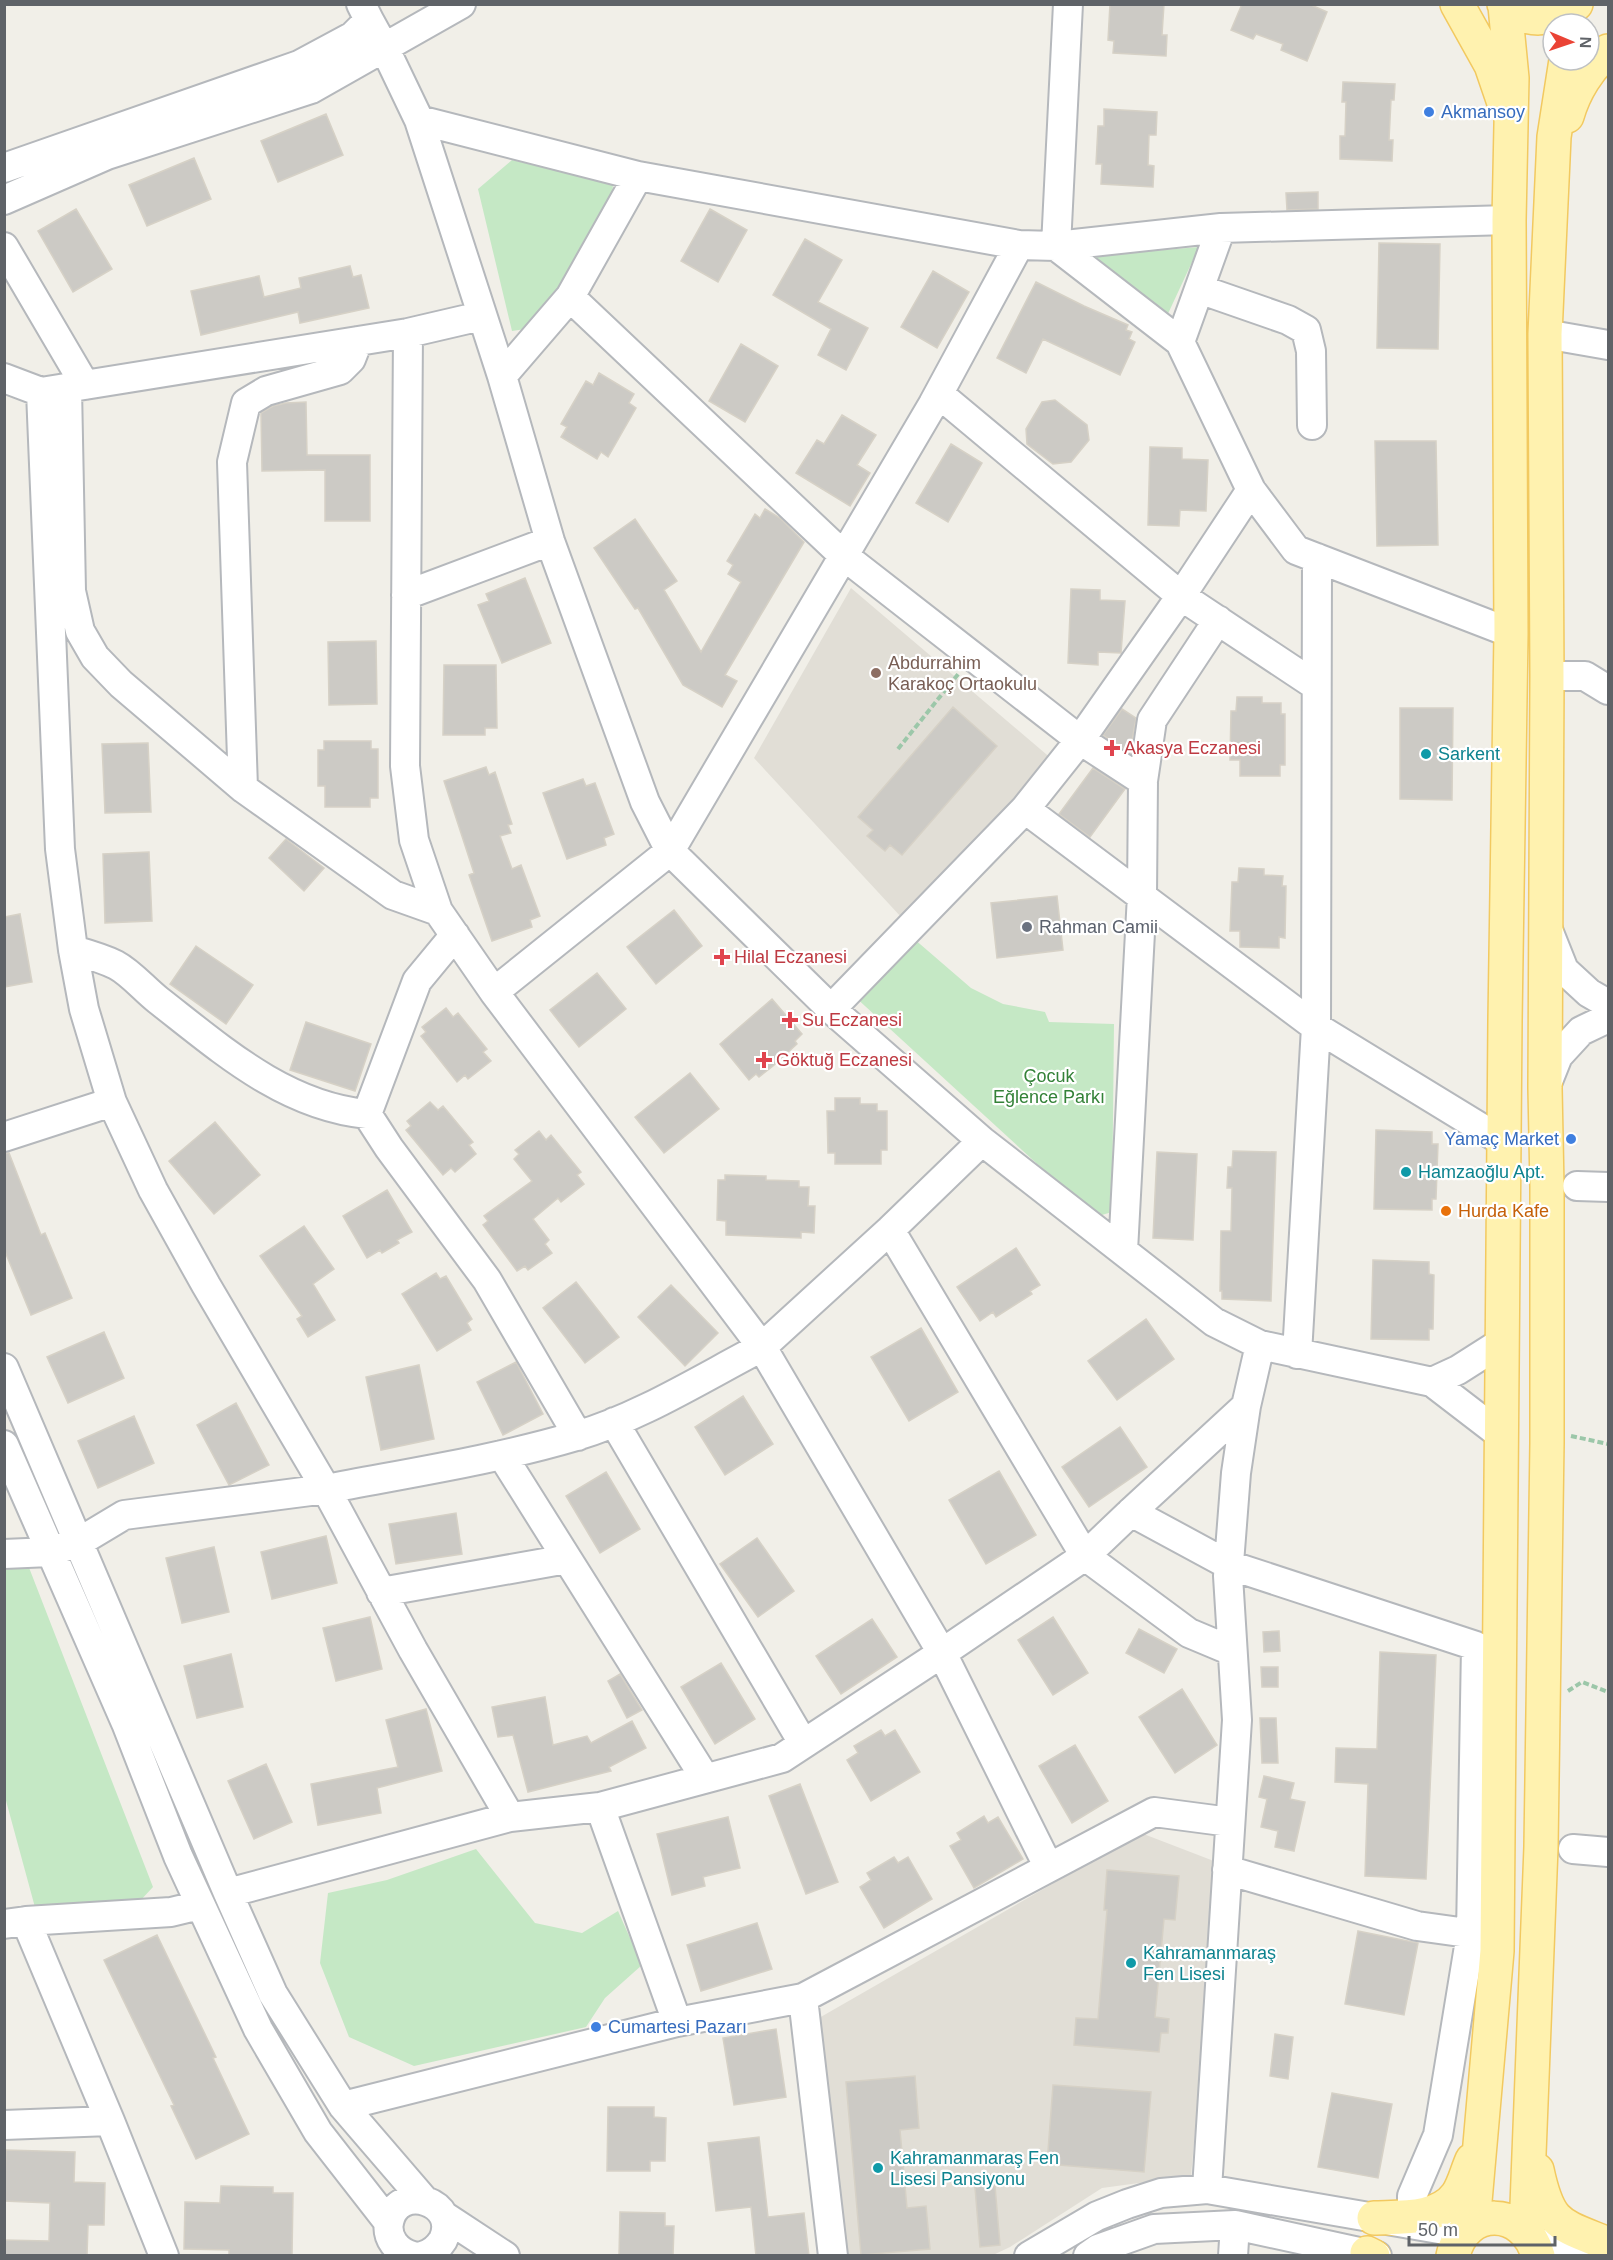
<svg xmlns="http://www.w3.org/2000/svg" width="1613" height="2260" font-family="Arial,sans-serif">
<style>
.education{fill:#e1ded6}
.green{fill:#c5e8c5}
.building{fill:#cccac5;stroke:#d6d1c6;stroke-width:1.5}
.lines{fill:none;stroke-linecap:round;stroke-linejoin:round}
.minor-casing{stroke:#b5b8bc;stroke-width:32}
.major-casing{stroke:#f2c960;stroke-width:36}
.path{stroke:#9cc7a9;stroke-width:4;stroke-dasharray:6 3;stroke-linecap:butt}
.minor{stroke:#fff;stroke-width:28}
.major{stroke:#fff2af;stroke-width:33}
.shop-dot{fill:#3f7fe0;stroke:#fff;stroke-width:2}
.education-dot{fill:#8d6e63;stroke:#fff;stroke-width:2}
.health-dot{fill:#e0444e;stroke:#fff;stroke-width:2}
.culture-dot{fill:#0f9aa8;stroke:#fff;stroke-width:2}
.worship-dot{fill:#6b7280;stroke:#fff;stroke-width:2}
.food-dot{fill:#e8710a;stroke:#fff;stroke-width:2}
.labels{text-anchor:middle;stroke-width:4.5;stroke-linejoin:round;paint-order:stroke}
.shop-label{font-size:18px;fill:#366cbe;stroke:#fff;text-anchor:start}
.education-label{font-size:18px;fill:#785e54;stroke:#fff;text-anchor:start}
.health-label{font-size:18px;fill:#be3a42;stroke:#fff;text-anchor:start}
.culture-label{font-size:18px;fill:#0d838f;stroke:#fff;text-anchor:start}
.worship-label{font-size:18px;fill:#5b616d;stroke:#fff;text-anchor:start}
.park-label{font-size:18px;fill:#348238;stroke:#fff}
.food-label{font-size:18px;fill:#c56008;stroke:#fff;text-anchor:start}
</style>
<rect width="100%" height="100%" fill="#f1efe8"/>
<!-- education -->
<path class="education" d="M851,588L1053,760L902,918L754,758Z
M1141,1833L1219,1863L1191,2176L1102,2188L1010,2247L993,2255H845L819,2018Z"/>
<!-- green -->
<path class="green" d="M512,160L613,183L612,200L538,327L512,331L478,189Z
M1199,247L1166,318L1080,257Z
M913,938L971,988L1003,1004L1045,1012L1049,1022L1114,1024L1112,1212L1095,1217L853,995Z
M28,1565L153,1887L139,1902L36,1911L5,1797L4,1570Z
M476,1849L535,1923L582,1933L618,1911L642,1965L605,1998L586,2027L414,2066L349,2037L320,1963L328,1893L387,1880Z"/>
<!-- building -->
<path class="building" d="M1110,4H1164L1162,35H1167L1166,56L1113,53L1114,41L1108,40Z
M1242,4H1309L1327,12L1307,61L1281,50L1283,44L1256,34L1253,39L1231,30Z
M1343,82L1395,84L1394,100H1391L1389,140H1393L1392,161L1340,159V136H1345L1346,102H1342Z
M1104,109L1157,112L1156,135H1149L1148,165L1154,166L1153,187L1101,184L1102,164H1096L1098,126H1104Z
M326,114L343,155L278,182L261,141Z
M194,158L211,199L147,226L129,185Z
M1318,192V209L1287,210L1286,193Z
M76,209L112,269L73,292L38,231Z
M710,209L747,230L718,282L681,261Z
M805,239L842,260L818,302L868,328L846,370L818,355L831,329L773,295Z
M1379,243L1440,244L1438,349L1377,348Z
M350,266L353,277L361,275L369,308L300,323L298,312L201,335L191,291L259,276L264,297L301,288L299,278Z
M933,271L969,292L937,348L901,327Z
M1036,282L1084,306L1128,325L1126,330L1132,332L1129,339L1135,342L1120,375L1043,339L1026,373L997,358Z
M741,344L778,366L745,422L709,401Z
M599,373L634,394L629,403L636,408L608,457L601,452L597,459L561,437L567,427L561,424L586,381L593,385Z
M1055,400L1087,425L1089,440L1071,462L1053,464L1027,444L1026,429L1042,402Z
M306,402L307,455H370V521H325V470L262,471L261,413L273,406L286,403Z
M842,415L876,435L857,465L870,473L850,506L796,473L817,440L824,444Z
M1375,441H1436L1438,545L1377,546Z
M951,444L982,463L948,522L916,503Z
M1150,447L1182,448V459L1208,460L1206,511L1180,510L1179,526L1148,525Z
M765,509L780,518L804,542L725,675L737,681L722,707L683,685L638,608L635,609L594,548L635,519L677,581L664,590L701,652L741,582L728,574L733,565L727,561L755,514L760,518Z
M525,578L551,643L502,663L478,605L489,601L486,594Z
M1071,589L1100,590V600L1125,601L1121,653L1098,652V665L1068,663Z
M376,641L377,704L329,705L328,642Z
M444,665H496L497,728H485V735H443Z
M1237,697H1262V703H1281V714H1285V765H1280V776H1240V760H1230L1231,711H1236Z
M953,707L997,746L902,855L890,845L885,851L867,836L873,830L858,817Z
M1400,708H1453L1452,800L1400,799Z
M1122,709L1136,718L1130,753L1103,735Z
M324,741H371V749H378V798H370V807H325V786H318V750H324Z
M148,743L151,812L105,813L102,744Z
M486,767L489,775L495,772L512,824L508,825L511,833L500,836L512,869L521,865L540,916L530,920L532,927L492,941L469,875L474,873L444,781Z
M1093,768L1125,789L1090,837L1059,814Z
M583,779L586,786L595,783L614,834L604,838L606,845L567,859L543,793Z
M286,839L324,868L304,891L269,858Z
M149,852L152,921L105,923L103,854Z
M1239,868L1264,869V875L1283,876L1282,886H1286L1285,938L1279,937V948L1240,947V931H1230L1232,882H1238Z
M1057,896L1063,950L997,958L991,903Z
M674,910L702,946L656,984L627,947Z
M20,914L32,982L4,987V917Z
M196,946L253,985L226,1024L170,984Z
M597,973L626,1009L579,1047L550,1010Z
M772,999L802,1034L795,1041L797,1044L773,1066L759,1077L756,1074L749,1080L720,1044Z
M446,1008L453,1017L458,1013L487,1049L483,1052L491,1061L468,1079L465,1075L457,1082L421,1036L426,1032L422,1027Z
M306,1022L371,1044L355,1091L290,1070Z
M690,1073L719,1109L664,1153L635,1117Z
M835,1098H860V1104H877V1111H887V1150H881V1164H835V1153H828L827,1111H835Z
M430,1102L438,1110L443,1106L473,1142L469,1145L476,1154L455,1172L451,1168L443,1175L406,1130L411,1126L407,1121Z
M215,1122L260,1175L214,1214L169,1161Z
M1376,1130L1432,1132V1144H1438L1436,1199H1432V1210L1374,1209Z
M539,1131L546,1140L551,1135L581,1172L577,1175L584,1184L561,1202L558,1198L533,1219L549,1240L545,1244L552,1253L528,1270L525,1266L517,1271L483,1225L488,1221L484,1216L532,1181L514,1159L519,1154L515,1150Z
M1233,1151L1276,1152L1271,1301L1222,1299V1291H1220L1221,1231H1231L1232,1188H1227L1228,1167H1232Z
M1157,1152L1197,1154L1193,1240L1153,1238Z
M4,1153H9L41,1235L45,1233L72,1298L31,1315L4,1249Z
M725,1175L766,1176V1180L799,1181V1187H809L808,1206H815L814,1233L801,1232V1238L726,1235V1221L717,1220L718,1180H725Z
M387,1190L412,1232L397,1240L399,1243L382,1253L380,1250L367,1258L343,1216Z
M304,1226L334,1269L313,1284L335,1320L308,1337L297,1319L302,1316L260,1256Z
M1016,1248L1040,1285L1030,1291L1032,1294L996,1317L993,1312L980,1321L957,1287Z
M1373,1260L1429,1262V1274L1434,1275L1433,1329H1429V1340L1371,1339Z
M436,1273L440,1279L446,1276L472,1319L467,1323L471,1330L437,1351L402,1294Z
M576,1282L619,1337L585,1363L543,1308Z
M671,1285L718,1333L685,1366L638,1317Z
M1146,1319L1174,1359L1117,1400L1088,1361Z
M921,1328L958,1392L909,1421L871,1357Z
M104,1332L124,1378L68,1403L47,1357Z
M516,1362L543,1414L503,1435L477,1382Z
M419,1365L434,1439L381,1450L366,1377Z
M743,1396L773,1444L725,1475L695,1427Z
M236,1403L269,1465L229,1485L197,1425Z
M134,1416L154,1463L98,1488L78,1441Z
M1120,1427L1147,1467L1089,1507L1062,1467Z
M999,1471L1036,1535L986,1564L949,1500Z
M606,1472L640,1529L600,1553L566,1496Z
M456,1513L462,1554L396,1564L389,1524Z
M326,1536L337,1583L272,1599L261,1552Z
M757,1538L794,1591L758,1617L720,1564Z
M214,1547L229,1612L182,1623L166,1558Z
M370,1617L382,1669L336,1681L323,1628Z
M1053,1617L1088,1673L1053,1695L1018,1640Z
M872,1619L897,1657L841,1694L816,1656Z
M1139,1629L1177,1649L1164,1673L1126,1653Z
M1279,1631L1280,1651L1264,1652L1263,1632Z
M1380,1652L1436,1655L1426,1879L1365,1876L1368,1784L1335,1782L1336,1748L1377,1749Z
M231,1654L243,1707L197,1718L184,1666Z
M721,1663L755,1719L715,1744L681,1687Z
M1261,1667H1278V1687H1262Z
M620,1674L642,1710L627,1718L608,1681Z
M1182,1689L1217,1745L1175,1773L1139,1717Z
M545,1697L553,1745L587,1736L591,1743L632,1721L646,1748L609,1767L611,1771L528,1792L513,1735L498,1737L492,1707Z
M426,1709L442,1771L377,1788L381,1813L318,1825L311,1784L398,1767L386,1720Z
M1260,1718H1276L1278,1763H1262Z
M881,1730L885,1736L895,1730L920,1772L871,1801L847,1760L858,1753L854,1746Z
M1075,1745L1108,1801L1072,1823L1039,1766Z
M266,1764L292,1822L254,1839L228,1781Z
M1264,1776L1294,1783L1290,1799L1305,1802L1294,1851L1275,1847L1278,1831L1261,1827L1267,1799L1259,1797Z
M800,1784L838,1882L806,1894L769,1796Z
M984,1816L988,1823L998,1817L1023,1859L974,1888L950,1846L961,1840L957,1833Z
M728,1817L740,1868L703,1877L705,1886L672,1895L657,1834Z
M894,1857L898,1863L908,1857L932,1899L884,1928L860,1887L871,1880L867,1873Z
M1107,1870L1179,1876L1175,1920L1164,1919L1155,2017L1169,2019L1168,2033H1161L1159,2052L1074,2045L1076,2018L1098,2019L1107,1910H1104Z
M757,1923L772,1969L701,1991L687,1945Z
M1358,1931L1418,1943L1404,2015L1345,2004Z
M157,1935L216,2057L213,2058L249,2134L196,2159L171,2106L174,2105L104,1960Z
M776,2029L786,2097L734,2105L723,2038Z
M1275,2034L1293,2037L1288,2079L1270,2076Z
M915,2076L919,2128L900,2130L907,2208L926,2206L930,2249L861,2255L846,2082Z
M1053,2085L1151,2092L1144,2172L1047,2164Z
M1332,2093L1392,2104L1378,2178L1318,2167Z
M608,2107H654V2117L666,2118L665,2161H650V2171H607Z
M759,2137L768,2217L804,2213L809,2256H756L751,2207L716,2211L708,2143Z
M6,2150L75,2152L74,2182L105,2183L104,2225H88L87,2256H4V2240L49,2241L50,2203L4,2201Z
M994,2174L1000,2245L980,2247L974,2176Z
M221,2186L273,2187V2193H293L292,2256H229V2250L184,2249L185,2202L220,2203Z
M620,2212L665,2213V2226H674L673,2256H619Z"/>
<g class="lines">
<defs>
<path id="minor" d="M1068,4L1056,246L1180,342
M369,20L385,49L419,120L502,376L550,541L645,802L670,851L494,992
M419,120L638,176
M4,168L299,65L353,36L369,20L361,4
M4,200L107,155L311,89L461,4
M1221,228L1180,342L1251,490L1296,550L1511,633
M4,247L85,385
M1199,289L1288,320L1306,330L1311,351L1312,425
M570,297L844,556L1080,740L1143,781L1142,895L1123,1251
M481,316L408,333L405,766L414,840L438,911L494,992L762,1347C704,1377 639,1418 576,1436C495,1460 409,1473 326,1489L413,1650L510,1817
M1545,334L1608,345
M502,376L570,297L638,176L1019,245
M4,378L41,392L408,333
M67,388L71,591L80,631L95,657L121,684L243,788L393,895L438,911
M939,394L1181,596L1315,685
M406,595L550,541
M1547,676H1585L1608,690
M1143,781L1152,720L1218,620
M243,788L232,462L246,403L266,391L340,370L351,359L358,341
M1025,809L1316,1027L1504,1142
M1548,930L1564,970L1589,993L1608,1004
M455,935L417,981L367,1114L389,1148L487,1280L578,1436
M73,950C87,954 102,958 116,965C131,973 144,989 158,1000C221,1049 284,1106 367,1114
M831,1009L1025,809L1080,740L1181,596L1251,490
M1546,1086L1558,1056L1581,1031L1608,1018
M4,1137L112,1102
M982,1141L890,1230L762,1347L942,1653L1048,1866
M1577,1186L1608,1187
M890,1230L1085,1556L1189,1633L1232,1651
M1297,1354L1316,1027L1317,558
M4,1368L228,1893L273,1994L343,2106L423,2199
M1432,1382L1458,1370L1502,1342
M614,1422L803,1743
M1501,1435L1432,1382L1260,1345L1214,1322L982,1141L831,1009L670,851L933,404L1019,245L1056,246L1221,228L1509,220
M4,1445L126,1723L178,1856L258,2029L318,2132L389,2223
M502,1455L705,1778
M1131,1512L1229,1565L1476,1646L1471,1934L1438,2135L1412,2196V2216
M4,1554L50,1552L79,1542L124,1515L326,1489L206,1285L153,1190L112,1102L84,1009L73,950L60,849L41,392
M381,1592L567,1559
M600,1807L677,2022
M1573,1849L1608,1852
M1227,1870L1417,1926L1489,1936
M228,1893L510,1817L600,1807L782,1758L942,1653L1085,1556L1131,1512L1246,1406L1260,1345
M26,1921L171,1912L200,1905
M4,1924L26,1921L110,2121L164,2256
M803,1998L833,2256
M343,2106L677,2022L803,1998L1154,1812L1230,1822
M4,2125L110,2121
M1207,2189L1237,1720L1228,1576L1236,1473L1246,1406
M444,2216L505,2256
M1534,2243L1606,2249
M413,2256C397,2252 386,2238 389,2222C398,2181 461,2202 443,2240C438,2248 431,2254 422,2256
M1029,2256L1097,2216L1127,2204L1161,2193L1207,2189L1462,2233
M1088,2256L1098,2249L1154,2229L1235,2225L1377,2256
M1233,2256L1235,2225"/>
<path id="major" d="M1457,4L1491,65L1503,100
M1504,4C1527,24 1552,21 1576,4
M1567,116C1574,91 1589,67 1608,51
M1537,2170C1549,2226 1559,2224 1608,2244
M1374,2218C1402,2217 1439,2220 1457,2195C1464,2185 1467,2171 1472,2160
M1473,2224L1497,1951L1505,1021L1511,633L1509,220L1512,78L1505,6
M1526,2231L1541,1847L1547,1443V1187L1545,1088L1547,676L1545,334L1554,137L1566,60
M1367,2253L1373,2256
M1453,2256C1464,2205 1525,2206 1538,2256"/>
</defs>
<!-- minor casing -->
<use href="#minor" class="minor-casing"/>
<!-- major casing -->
<use href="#major" class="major-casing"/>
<!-- path -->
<path class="path" d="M898,749L959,673
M1571,1436L1608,1444
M1568,1691L1582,1682L1608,1692"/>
<!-- minor -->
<use href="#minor" class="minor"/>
<!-- major -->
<use href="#major" class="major"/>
</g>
<!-- markers -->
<g class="shop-dot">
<circle cx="1429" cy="112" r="6"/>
<circle cx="1571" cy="1139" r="6"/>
<circle cx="596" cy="2027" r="6"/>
</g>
<circle class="education-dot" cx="876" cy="673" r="6"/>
<g class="health-dot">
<path d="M1109 739h6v6h6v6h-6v6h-6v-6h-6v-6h6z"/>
<path d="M719 948h6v6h6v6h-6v6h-6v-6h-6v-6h6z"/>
<path d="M787 1011h6v6h6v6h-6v6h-6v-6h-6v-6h6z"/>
<path d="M761 1051h6v6h6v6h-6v6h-6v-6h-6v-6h6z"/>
</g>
<g class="culture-dot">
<circle cx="1426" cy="754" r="6"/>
<circle cx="1406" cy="1172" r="6"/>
<circle cx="1131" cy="1963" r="6"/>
<circle cx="878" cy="2168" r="6"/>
</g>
<circle class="worship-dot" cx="1027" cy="927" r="6"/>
<circle class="food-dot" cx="1446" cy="1211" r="6"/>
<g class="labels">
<!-- shop labels -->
<g class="shop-label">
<text x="1441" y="118">Akmansoy</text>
<text x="1559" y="1145" text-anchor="end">Yamaç Market</text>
<text x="608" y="2033">Cumartesi Pazarı</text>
</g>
<!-- education labels -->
<g class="education-label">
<text x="888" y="669">Abdurrahim<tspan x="888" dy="21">Karakoç Ortaokulu</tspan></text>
</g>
<!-- health labels -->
<g class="health-label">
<text x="1124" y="754">Akasya Eczanesi</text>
<text x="734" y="963">Hilal Eczanesi</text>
<text x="802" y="1026">Su Eczanesi</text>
<text x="776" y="1066">Göktuğ Eczanesi</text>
</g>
<!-- culture labels -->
<g class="culture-label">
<text x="1438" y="760">Sarkent</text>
<text x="1418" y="1178">Hamzaoğlu Apt.</text>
<text x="1143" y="1959">Kahramanmaraş<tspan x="1143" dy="21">Fen Lisesi</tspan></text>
<text x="890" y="2164">Kahramanmaraş Fen<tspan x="890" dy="21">Lisesi Pansiyonu</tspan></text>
</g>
<!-- worship labels -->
<g class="worship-label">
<text x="1039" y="933">Rahman Camii</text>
</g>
<!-- park labels -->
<g class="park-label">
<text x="1049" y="1082">Çocuk<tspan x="1049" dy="21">Eğlence Parkı</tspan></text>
</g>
<!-- food labels -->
<g class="food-label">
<text x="1458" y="1217">Hurda Kafe</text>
</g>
</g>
<!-- border -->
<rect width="1613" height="2260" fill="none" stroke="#5f6368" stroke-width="12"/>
<!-- north arrow -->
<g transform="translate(1571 42) rotate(92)"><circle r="28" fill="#ffffff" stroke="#bfc1c3" stroke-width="1.5"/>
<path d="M0-4.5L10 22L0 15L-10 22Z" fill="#ea4335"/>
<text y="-9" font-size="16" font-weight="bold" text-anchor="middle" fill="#5f6368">N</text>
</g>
<!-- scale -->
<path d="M1409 2236v9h146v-9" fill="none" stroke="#5f6368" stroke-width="3"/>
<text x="1418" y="2236" font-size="18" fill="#5f6368" stroke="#ffffff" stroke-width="4.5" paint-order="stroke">50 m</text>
</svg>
